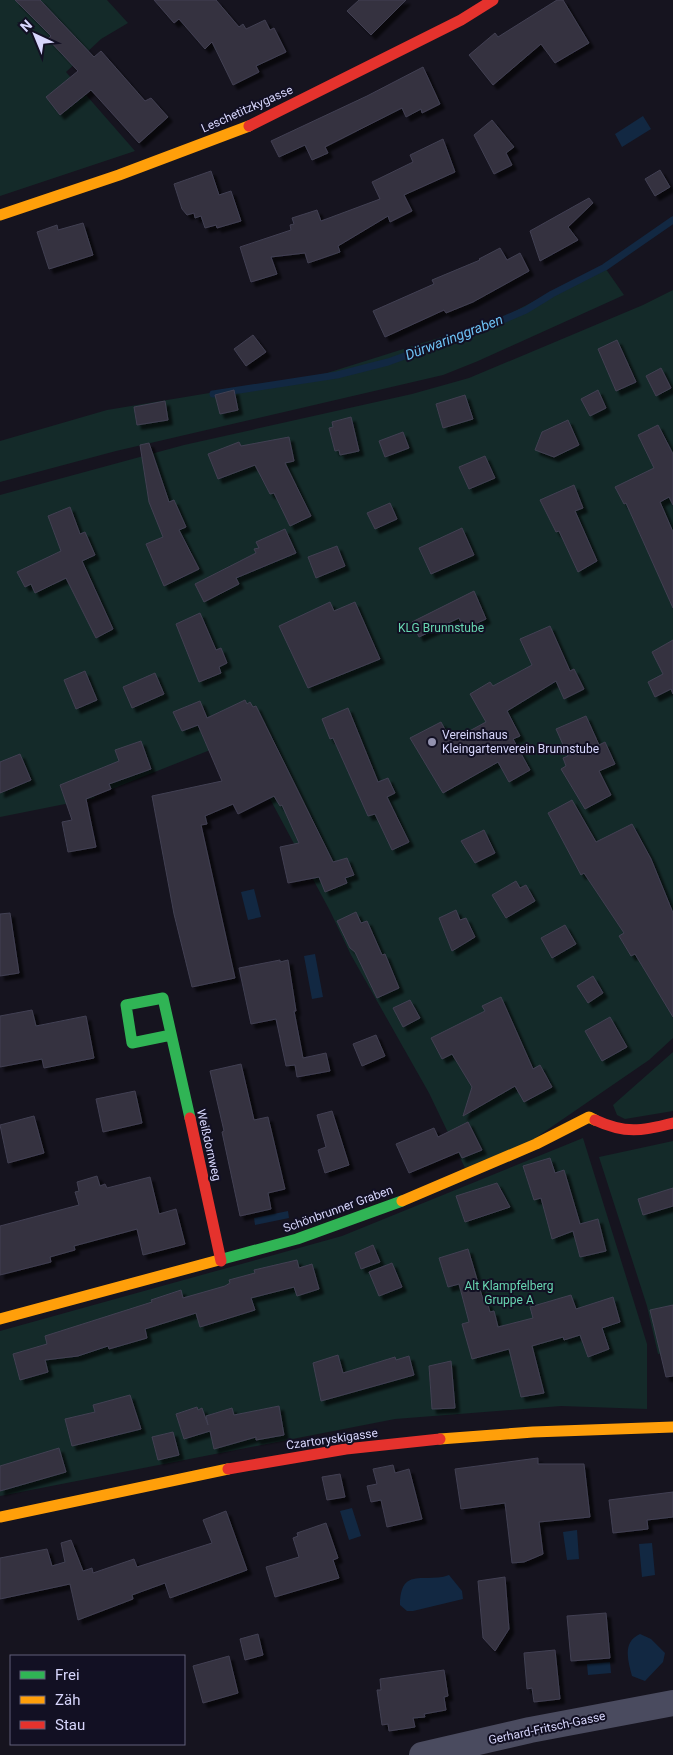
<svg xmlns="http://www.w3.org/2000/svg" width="673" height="1755" font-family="Roboto,sans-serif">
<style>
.green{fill:#142a29}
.water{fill:#122842}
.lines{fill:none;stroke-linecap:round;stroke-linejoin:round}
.stream{stroke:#122842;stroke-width:7}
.building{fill:#343241;stroke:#424052;filter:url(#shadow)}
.street{stroke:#4a4b5f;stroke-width:26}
.fast{stroke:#30b455;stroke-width:11}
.slow{stroke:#ff9f0a;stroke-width:11}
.jam{stroke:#e5322d;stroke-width:11}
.poi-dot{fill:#9392af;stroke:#121023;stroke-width:2}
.labels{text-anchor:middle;stroke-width:4;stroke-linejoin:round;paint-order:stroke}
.street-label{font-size:12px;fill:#d7d6fc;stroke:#121023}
.park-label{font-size:12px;fill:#68d6b1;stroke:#121023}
.poi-label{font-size:12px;fill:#d7d6fc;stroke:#121023;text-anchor:start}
.water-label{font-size:14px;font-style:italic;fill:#6dc1f3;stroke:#121023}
</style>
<defs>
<filter id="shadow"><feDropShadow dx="4.5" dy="4.5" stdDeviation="1" flood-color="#0009"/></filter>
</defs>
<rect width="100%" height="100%" fill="#16141f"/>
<!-- green -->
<path class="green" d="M0,0H107L128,23L101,39L66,72L135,151L0,196Z
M603,265L624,295L478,361L443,375L116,451L0,482V441L107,410L324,374L502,318Z
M673,290V1038L649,1060L531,1141L465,1168L429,1093L351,955L330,911L238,739L94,796L95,798L0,817V495L184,445L412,394L469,378L643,305Z
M673,1052V1111L625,1119L617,1115L613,1105Z
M583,1138L647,1344V1409L561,1406L395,1419L0,1496V1331L342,1236Z
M673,1141V1352L658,1354L647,1306L599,1157Z"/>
<!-- water -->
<path class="water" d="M643,116L651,129L622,147L615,134Z
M254,889L261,917L248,920L241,892Z
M315,954L323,997L312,999L304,956Z
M288,1211L289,1218L255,1225L254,1218Z
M352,1508L361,1536L349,1540L340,1511Z
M577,1530L579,1559L567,1560L563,1532Z
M652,1543L655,1575L642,1577L639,1544Z
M449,1575L462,1591L463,1599L413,1611H407L400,1605C400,1565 426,1584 449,1575Z
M640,1634L651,1639L665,1653L663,1662L645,1681L632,1676C628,1661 622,1642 640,1634Z
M610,1662L611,1673L588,1675L587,1664Z"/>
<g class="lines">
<!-- stream -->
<path class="stream" d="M213,394L337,375L388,362L491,325L526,310L552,294L605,267L673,220"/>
</g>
<!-- building -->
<path class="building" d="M15,0H40L94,57L101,51L145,101L151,98L168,117L139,143L91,90L60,115L46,97L78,71L48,39L51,36Z
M154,0H216L239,27L243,24L246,29L265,20L270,30L274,28L286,52L256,66L259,72L233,85L212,42L205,49L179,19L174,23Z
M359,0H406L371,35L347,11Z
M557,0H563L589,43L555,63L541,44L493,85L469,55L495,33L498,37Z
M423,67L440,104L422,113L421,109L406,117L402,108L325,147L328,153L312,160L305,145L279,157L271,141L367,96Z
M492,120L514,147L506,153L512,165L494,174L474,135Z
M443,139L455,172L404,195L412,211L390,222L388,216L338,246L340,252L308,263L305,253L271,257L277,274L251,282L240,247L291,230L290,225L294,224L292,218L317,210L321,221L380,199L372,182L413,162L410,155Z
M660,170L670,187L655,196L645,179Z
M211,171L219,195L231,191L241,221L217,228L216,225L205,228L201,216L195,218L194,213L187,215L182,209L174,184Z
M589,198L593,203L568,227L578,240L540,261L530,231Z
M83,223L93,255L49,269L37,232L57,225L58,230Z
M500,248L507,260L520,253L529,271L473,302L446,313L444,310L385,337L373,311L434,284L432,280L480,260L479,259Z
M253,335L266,352L246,366L234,349Z
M617,340L636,382L616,391L598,349Z
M661,368L671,388L656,396L646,376Z
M234,390L238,410L220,414L215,395Z
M598,390L606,408L590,416L581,399Z
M465,395L473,419L443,428L436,404Z
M165,401L168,420L137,425L134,407Z
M351,417L359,451L340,455L339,450L335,451L329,428L333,427L332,422Z
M568,420L579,445L554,457L535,450L542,432Z
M658,425L673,454V505L669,497L660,502L673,532V608L626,503L624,504L615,487L654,468L638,435Z
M403,432L409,448L385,457L379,441Z
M289,437L294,461L285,463L311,516L290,526L274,493L270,494L255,465L218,479L208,454L239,442L241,446Z
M149,443L169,502L174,500L186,527L179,530L199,569L164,586L146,544L163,537L149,502L140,445Z
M485,456L495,478L469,489L459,467Z
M574,485L583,508L575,511L597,561L578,572L559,531L556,532L540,500Z
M390,503L397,519L375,529L367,513Z
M70,507L80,534L85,532L95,555L82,561L113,629L96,638L66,578L35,593L31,584L25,587L17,572L61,551L48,516Z
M462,528L474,555L431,574L419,548Z
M285,529L296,553L236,578L239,584L204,602L195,584L256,553L254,549L259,548L256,542Z
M337,546L345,566L316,578L308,557Z
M474,591L486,619L464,629L459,618L419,637L412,622Z
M330,602L334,611L355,602L380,659L308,688L279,626Z
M200,613L216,650L221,648L227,663L219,667L221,673L199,682L176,624Z
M550,626L570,671L574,669L584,689L564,699L556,681L507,711L520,736L513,739L530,770L509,782L498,762L443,793L410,738L441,722L451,741L486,722L470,694L490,682L493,686L532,665L520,639Z
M673,640V694L671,689L655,697L648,682L663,674L652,652Z
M85,671L97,700L76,709L64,680Z
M155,673L164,694L132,708L123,687Z
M245,700L247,704L250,702L253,707L256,706L333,862L347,858L354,875L345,878L347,883L325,892L319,877L288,883L280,847L299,843L282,805L280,806L274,796L238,814L233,804L205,816L207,824L201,825L235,978L192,987L174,914L152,796L222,781L198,725L182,731L173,712L200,701L207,718Z
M348,708L378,782L388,778L395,793L387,797L409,842L392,850L375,814L368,816L333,738L330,739L322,719Z
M586,716L599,745L605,742L615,764L599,771L611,795L585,809L561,769L566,766L563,758L568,756L556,729Z
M141,741L151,769L109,784L111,789L86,799L96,847L68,852L62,822L72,820L60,785L119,761L115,750Z
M20,754L31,780L0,793V762Z
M572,800L596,842L632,824L651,859L673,913V1017L635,954L631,956L619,936L624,933L584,873L581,875L548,813Z
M484,830L495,853L475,863L461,841Z
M516,881L520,888L526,885L535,901L506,918L492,895Z
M456,910L460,920L466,918L475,937L452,951L439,918Z
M356,912L361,923L367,921L382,955L385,954L399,988L377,998L355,952L350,948L337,921Z
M10,913L19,973L0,976V914Z
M565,925L576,944L552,958L541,938Z
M280,960V962L288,960L296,1011H294L303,1058L326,1053L330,1071L297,1077L295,1065L286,1066L276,1019L251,1024L239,968Z
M593,976L603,993L588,1003L577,986Z
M501,997L533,1069L540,1065L552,1087L524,1102L515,1086L463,1116L472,1087L452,1054L442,1059L431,1038L485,1011L482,1006Z
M410,1000L420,1018L403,1027L393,1008Z
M32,1010L36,1026L86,1016L94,1058L44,1068L42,1059L0,1067V1016Z
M610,1017L627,1047L602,1061L585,1031Z
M376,1035L385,1056L362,1066L353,1044Z
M241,1064L254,1120L268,1117L285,1189L268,1193L271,1209L240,1216L222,1132L224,1131L210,1071Z
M135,1091L142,1123L103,1132L96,1099Z
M332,1111L349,1165L325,1173L318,1150L326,1147L317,1115Z
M34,1116L44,1153L8,1163L0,1125Z
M468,1122L482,1150L462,1158L459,1152L409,1173L396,1144L434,1128L438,1137Z
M550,1158L555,1173L564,1170L580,1224L598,1219L606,1251L580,1257L573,1231L552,1239L541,1198L534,1200L523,1166Z
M97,1176L100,1186L105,1184L107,1188L150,1177L159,1214L176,1209L185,1244L143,1255L137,1229L74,1246L75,1250L50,1257L51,1262L0,1275V1226L79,1205L75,1192L79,1191L77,1182Z
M497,1183L510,1207L465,1222L456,1196Z
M673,1188V1206L643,1215L638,1199Z
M373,1245L380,1262L361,1269L355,1253Z
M468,1249L484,1303L487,1302L490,1312L494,1311L498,1327L533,1318L530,1307L571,1295L576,1309L613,1297L620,1322L602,1328L609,1349L588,1357L580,1335L564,1340L563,1337L532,1346L544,1393L521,1397L509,1349L472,1359L462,1324L469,1322L459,1284L448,1287L439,1258Z
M297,1260L299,1268L312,1264L319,1289L297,1296L294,1287L251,1298L255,1310L200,1327L196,1313L145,1329L147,1338L109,1349L108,1346L78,1356L45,1360L48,1372L20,1380L13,1354L47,1344L45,1336L152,1302L151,1300L181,1290L183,1298L225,1286L230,1283L229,1280L255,1273L254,1270Z
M392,1263L402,1287L379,1296L369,1272Z
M673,1305V1376L666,1377L650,1310Z
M338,1355L343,1373L395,1357L396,1360L409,1356L414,1375L321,1401L313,1363Z
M451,1361L455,1408L432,1409L429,1366Z
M130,1395L141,1429L72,1446L65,1419L95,1412L93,1405Z
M279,1406L284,1435L256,1440V1437L214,1449L210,1431L184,1439L176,1414L197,1407L198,1410L202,1408L208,1425L206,1416L232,1408L234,1415Z
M173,1432L179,1455L158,1460L152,1437Z
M59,1448L66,1472L0,1491V1466Z
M538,1458V1464H584L590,1517L539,1522L543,1554L524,1562L512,1563L505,1503L461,1509L455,1469Z
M393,1465L395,1473L409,1469L422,1519L387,1527L381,1500L371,1502L367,1486L377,1484L373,1469Z
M340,1474L345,1497L327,1500L322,1477Z
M673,1492V1517L647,1520L648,1529L613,1533L609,1500Z
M226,1511L247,1570L170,1598L165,1583L132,1595L133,1599L78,1620L70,1584L0,1599V1558L47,1549L52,1566L65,1562L61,1543L71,1540L83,1571L92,1568L93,1573L134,1559L137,1567L212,1543L203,1520Z
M326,1523L338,1558L333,1560L339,1578L275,1597L266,1567L299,1557L293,1538L298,1536L297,1533Z
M505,1577L509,1629L495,1651L483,1638L478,1581Z
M606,1613L610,1658L571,1661L567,1616Z
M258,1634L263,1655L245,1660L240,1639Z
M555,1650L560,1699L534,1702L532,1688L527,1689L524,1653Z
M229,1656L238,1693L203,1703L193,1666Z
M444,1670L448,1696L444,1697L446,1710L424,1714L425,1717L413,1718L415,1727L389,1731L388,1724L382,1725L377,1690H381L380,1679Z"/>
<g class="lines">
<!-- street -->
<path class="street" d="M422,1755L530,1730L673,1703"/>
<!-- fast -->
<path class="fast" d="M171,1035L132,1043L126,1005L163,998L190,1118
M219,1260L297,1239L402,1201"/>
<!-- slow -->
<path class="slow" d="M0,215L119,175L249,126
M402,1201L536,1144L589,1117L595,1120
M0,1319L219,1260
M440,1439L533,1432L673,1427
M0,1517L228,1469"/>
<!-- jam -->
<path class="jam" d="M249,126L461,20L493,0
M190,1118L221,1261
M595,1120C625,1134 642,1131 673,1123
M228,1469L346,1449L440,1439"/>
</g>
<!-- markers -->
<circle class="poi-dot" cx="432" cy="742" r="5"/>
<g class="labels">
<!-- street labels -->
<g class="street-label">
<text transform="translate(247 109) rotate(-24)" y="4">Leschetitzkygasse</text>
<text transform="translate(209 1145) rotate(77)" y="4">Weißdornweg</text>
<text transform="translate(338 1209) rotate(-20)" y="4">Schönbrunner Graben</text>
<text transform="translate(332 1439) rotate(-8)" y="4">Czartoryskigasse</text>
<text transform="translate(547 1728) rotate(-12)" y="4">Gerhard-Fritsch-Gasse</text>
</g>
<!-- park labels -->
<g class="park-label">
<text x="441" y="632">KLG Brunnstube</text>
<text x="509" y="1290">Alt Klampfelberg<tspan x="509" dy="14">Gruppe A</tspan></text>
</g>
<!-- poi labels -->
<g class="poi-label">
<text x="442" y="739">Vereinshaus<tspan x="442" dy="14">Kleingartenverein Brunnstube</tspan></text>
</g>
<!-- water labels -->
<g class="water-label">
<text transform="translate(454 337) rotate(-21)" y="5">Dürwaringgraben</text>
</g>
</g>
<!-- legend -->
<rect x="10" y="1655" width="175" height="90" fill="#121023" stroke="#615f7a"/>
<rect x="20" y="1671" width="25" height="8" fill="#30b455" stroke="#615f7a"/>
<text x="55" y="1680" font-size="15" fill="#d7d6fc">Frei</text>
<rect x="20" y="1696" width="25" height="8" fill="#ff9f0a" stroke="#615f7a"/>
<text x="55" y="1705" font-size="15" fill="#d7d6fc">Zäh</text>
<rect x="20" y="1721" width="25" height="8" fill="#e5322d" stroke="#615f7a"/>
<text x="55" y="1730" font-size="15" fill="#d7d6fc">Stau</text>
<!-- north arrow -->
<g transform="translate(35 35) rotate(316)" stroke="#121023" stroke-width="4" paint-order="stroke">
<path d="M0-4L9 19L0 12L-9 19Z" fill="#d7d6fc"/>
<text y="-8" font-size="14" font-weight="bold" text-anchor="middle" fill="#d7d6fc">N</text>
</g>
</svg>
